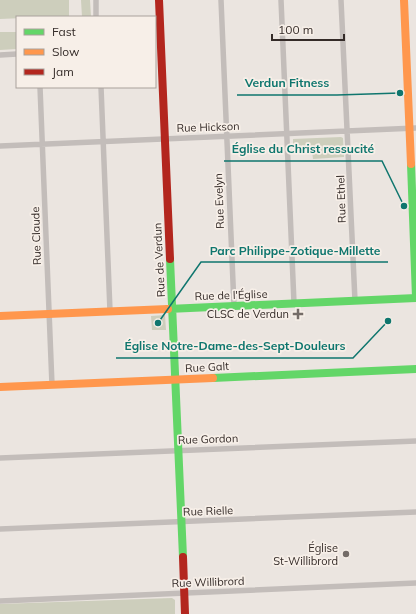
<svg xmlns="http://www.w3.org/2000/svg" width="416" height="614" font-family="Mulish,sans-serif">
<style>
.green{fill:#cdcebc}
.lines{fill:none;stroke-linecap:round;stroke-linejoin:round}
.street{stroke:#c3bdba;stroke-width:5.5}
.fast{stroke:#63d668;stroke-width:8}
.slow{stroke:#ff974d;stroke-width:8}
.jam{stroke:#b3261e;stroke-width:8}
.poi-dot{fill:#746c68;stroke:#f7efe8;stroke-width:1.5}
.labels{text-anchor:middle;stroke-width:3.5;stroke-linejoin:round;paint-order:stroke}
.street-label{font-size:11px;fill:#342b28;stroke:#f7efe8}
.poi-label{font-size:11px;fill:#342b28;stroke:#f7efe8;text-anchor:end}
.leader{fill:none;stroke:#0f766e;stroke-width:1.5}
.callout-dot{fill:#0f766e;stroke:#f7efe8;stroke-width:1.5}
.callout-label{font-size:12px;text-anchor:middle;font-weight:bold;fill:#0f766e;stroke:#f7efe8;stroke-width:3.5;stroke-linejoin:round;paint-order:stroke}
</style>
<rect width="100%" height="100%" fill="#ebe5e0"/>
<!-- green -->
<path class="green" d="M0,0H69V16L0,19Z
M81,0H90L91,17H82Z
M0,32H17V49L0,50Z
M341,137L343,138L344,157L313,159L312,151L293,152V139Z
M165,315L166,330H152L151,316Z
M172,598L175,600V614H0V604Z"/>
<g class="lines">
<!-- street -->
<path class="street" d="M96,0V17
M221,0L234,306
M281,0L294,303
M341,0L355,301
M0,55L17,54
M40,87L52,385
M101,87L110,311
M0,146L416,128
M0,458L416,441
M0,529L416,512
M0,601L416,583"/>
<!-- fast -->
<path class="fast" d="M411,164L416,297
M170,259L183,557
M168,309L416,298
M213,378L416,369"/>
<!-- slow -->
<path class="slow" d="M404,0L411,164
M0,316L168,309
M0,387L213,378"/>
<!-- jam -->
<path class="jam" d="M159,0L170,259
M183,557L185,614"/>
</g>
<!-- markers -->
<g class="poi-dot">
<path d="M296 308h4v4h4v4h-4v4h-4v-4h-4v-4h4z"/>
<circle cx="346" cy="554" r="4"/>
</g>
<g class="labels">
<!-- street labels -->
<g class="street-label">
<text transform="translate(208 127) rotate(-2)" y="4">Rue Hickson</text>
<text transform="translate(341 199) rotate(-92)" y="4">Rue Ethel</text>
<text transform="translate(219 201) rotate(-92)" y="4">Rue Evelyn</text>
<text transform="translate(36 236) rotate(-92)" y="4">Rue Claude</text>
<text transform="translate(159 260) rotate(-93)" y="4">Rue de Verdun</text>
<text transform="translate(231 295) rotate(-2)" y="4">Rue de l'Église</text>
<text transform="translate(207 367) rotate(-3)" y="4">Rue Galt</text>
<text transform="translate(208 439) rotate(-2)" y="4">Rue Gordon</text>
<text transform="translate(208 511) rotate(-2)" y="4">Rue Rielle</text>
<text transform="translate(208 582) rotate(-2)" y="4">Rue Willibrord</text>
</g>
<!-- poi labels -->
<g class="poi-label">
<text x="289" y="318">CLSC de Verdun</text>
<text x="338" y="552">Église<tspan x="338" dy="13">St-Willibrord</tspan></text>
</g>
</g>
<!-- callouts -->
<path class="leader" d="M400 93L337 95H237M404 206L382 161H224M158 323L201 262H388M388 321L353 358H116"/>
<g class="callout-dot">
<circle cx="400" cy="93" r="4"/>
<circle cx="404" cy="206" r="4"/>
<circle cx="158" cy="323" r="4"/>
<circle cx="388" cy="321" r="4"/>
</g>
<g class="callout-label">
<text x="287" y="87">Verdun Fitness</text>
<text x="303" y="153">Église du Christ ressucité</text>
<text x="295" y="255">Parc Philippe-Zotique-Millette</text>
<text x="235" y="350">Église Notre-Dame-des-Sept-Douleurs</text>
</g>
<!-- legend -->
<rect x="16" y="16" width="140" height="72" fill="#f7efe8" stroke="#a9a19b"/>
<rect x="24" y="29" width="20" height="6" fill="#63d668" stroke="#a9a19b"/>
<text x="52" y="36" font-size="12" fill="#342b28">Fast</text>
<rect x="24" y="49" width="20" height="6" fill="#ff974d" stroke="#a9a19b"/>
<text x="52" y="56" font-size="12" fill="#342b28">Slow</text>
<rect x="24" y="69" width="20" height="6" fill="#b3261e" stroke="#a9a19b"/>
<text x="52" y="76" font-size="12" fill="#342b28">Jam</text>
<!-- scale -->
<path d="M272 34v6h72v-6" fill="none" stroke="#342b28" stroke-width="2"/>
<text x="278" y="34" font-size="12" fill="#342b28" stroke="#f7efe8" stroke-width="3" paint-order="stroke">100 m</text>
</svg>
